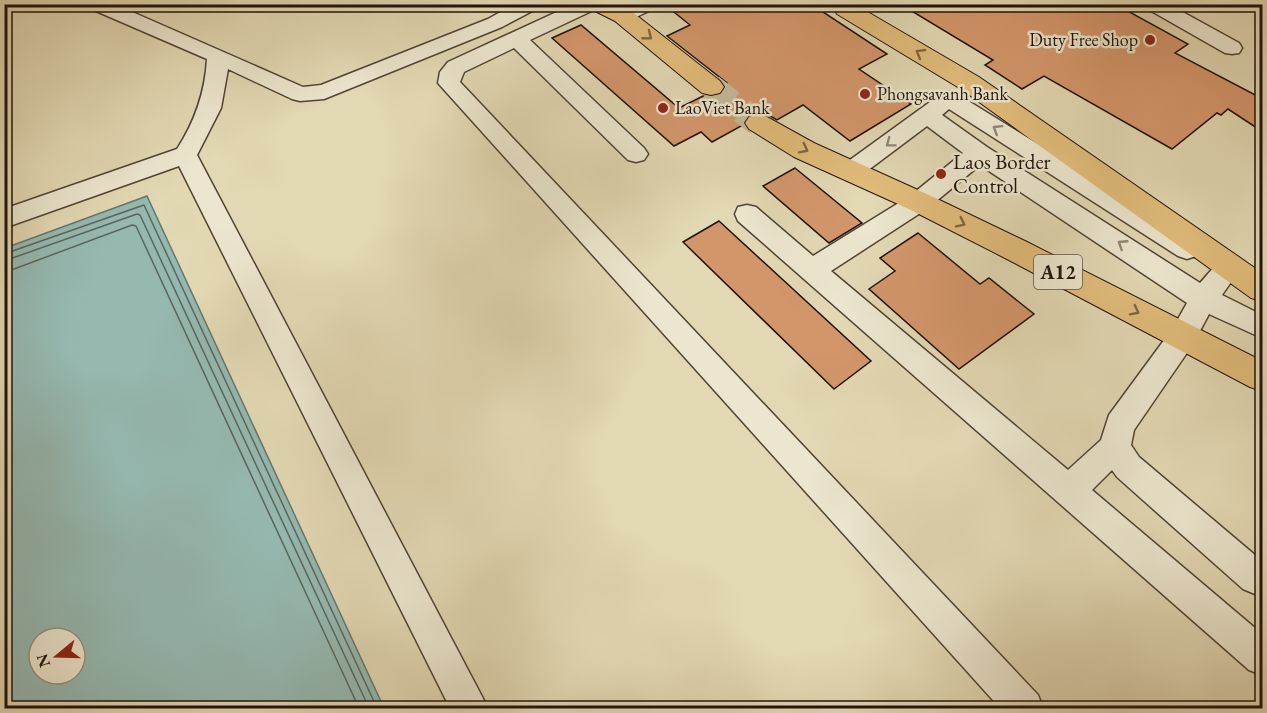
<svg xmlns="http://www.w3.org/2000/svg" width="1267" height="713" font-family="'EB Garamond',serif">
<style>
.water{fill:#95b9b1;stroke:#66766f;stroke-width:1.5;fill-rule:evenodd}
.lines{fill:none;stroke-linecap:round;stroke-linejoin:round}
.shore{stroke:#5a665e;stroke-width:1.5}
.building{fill:#d3966b;stroke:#20120b;stroke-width:1.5}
.highway-tunnel{stroke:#c5ba9a;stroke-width:26;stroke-dasharray:26 13;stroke-linecap:butt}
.minor-casing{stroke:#504435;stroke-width:3}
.highway-casing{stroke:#20120b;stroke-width:2}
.minor{fill:#ece6ce;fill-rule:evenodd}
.highway{fill:#e1bc7a;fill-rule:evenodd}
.oneway{stroke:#806742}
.oneway2{stroke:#908776}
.poi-dot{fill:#8f2418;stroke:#ece6ce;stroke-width:2}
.labels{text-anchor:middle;stroke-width:5;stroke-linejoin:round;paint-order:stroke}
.far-poi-label{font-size:18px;fill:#20120b;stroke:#ece6ce;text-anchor:start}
.shield{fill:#ece6ce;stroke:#5d5246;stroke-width:1.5}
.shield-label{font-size:20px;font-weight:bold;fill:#20120b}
.poi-label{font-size:21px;fill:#20120b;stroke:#ece6ce;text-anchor:start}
</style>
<rect width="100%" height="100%" fill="#e2d8b3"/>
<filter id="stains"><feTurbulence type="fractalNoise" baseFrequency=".00333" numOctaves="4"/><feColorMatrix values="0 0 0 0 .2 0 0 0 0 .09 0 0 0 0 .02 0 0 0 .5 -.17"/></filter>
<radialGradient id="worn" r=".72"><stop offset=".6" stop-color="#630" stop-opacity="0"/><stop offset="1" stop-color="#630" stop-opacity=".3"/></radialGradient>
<!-- water -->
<path class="water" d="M147,196L384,708H5V248ZM39,638H75V674H39Z"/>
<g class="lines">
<!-- shore -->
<path class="shore" d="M4,254L144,205L377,708
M4,261L137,214L140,215L369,708
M4,270L14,269L132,225L136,226L359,708"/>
</g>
<!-- building -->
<path class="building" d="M664,4H811L887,54L859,69L911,104L850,141L803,105L777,120L765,113L757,112L747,116L743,125L712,142L701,132L674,146L552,38L581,25L679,108L703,96L711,97L720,95L727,83L667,36L690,25Z
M900,4H1115L1188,44L1175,53L1263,99V132L1228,109L1221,115L1217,113L1172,149L1044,76L1022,89L985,65L993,60Z
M795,168L862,223L829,243L763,186Z
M719,221L871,361L834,389L683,242Z
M918,233L980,284L989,278L1034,314L959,369L869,289L895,271L880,258Z"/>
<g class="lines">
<!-- highway-tunnel -->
<path class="highway-tunnel" d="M711,87L758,123"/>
<defs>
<path id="minor" d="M87,4H114L303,87L321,85L488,19L515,4H540L538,8L502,27L324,99L300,101L292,99L228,69L221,108L197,155L488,708H450L179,166L4,228V209L177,149C195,121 205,93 207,59L89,8Z
M574,4H600L598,8L530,40L644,148L648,154L644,160L636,162L628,160L514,48L464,72L460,82L1038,695L1043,708H1000L438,83L440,72L448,62Z
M631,4H657L655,8L630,20H616L613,16L616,12Z
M1144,4H1168L1239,43L1242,48L1239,53L1232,54L1225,53L1146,8Z
M949,92L957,94L1196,242L1200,249L1196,256L1187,259L1178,256L949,109L942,115L987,147L1200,283C1211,271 1217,259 1234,265L1238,272L1222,295L1262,315V338L1209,314L1193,344L1134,430L1131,445L1139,457L1262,561V591L1255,594L1243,589L1117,477L1112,470L1092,490L1262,634V675L1249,670L738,221L735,214L738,207L747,205L756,207L813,256L910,196L963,153L927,126L859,177L851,179L843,177L839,171L843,165L941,94ZM980,165L1187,303L1173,328L1109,415L1101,440L1068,470L831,271L928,208Z"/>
<path id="highway" d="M588,4H618L631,11L720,81L724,87L720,93L711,95L702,93L615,21L591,9Z
M837,4H854L979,77L1262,273V301L1251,298L961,89L837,14L834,9Z
M758,114L767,117L814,143L929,195L1027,242L1262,361V391L1250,387L1005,258L909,209L794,157L749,129L745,123L749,117Z"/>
</defs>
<!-- minor casing -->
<use href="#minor" class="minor-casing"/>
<!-- highway casing -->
<use href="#highway" class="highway-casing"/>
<!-- minor -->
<use href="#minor" class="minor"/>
<!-- highway -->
<use href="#highway" class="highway"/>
</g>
<!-- one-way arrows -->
<defs><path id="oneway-chevron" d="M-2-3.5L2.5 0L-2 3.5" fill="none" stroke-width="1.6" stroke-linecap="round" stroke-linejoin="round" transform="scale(1.5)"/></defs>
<g class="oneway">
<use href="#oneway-chevron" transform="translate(648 36) rotate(39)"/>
<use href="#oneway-chevron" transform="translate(920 53) rotate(-150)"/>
<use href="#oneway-chevron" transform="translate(804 149) rotate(27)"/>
<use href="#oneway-chevron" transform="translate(961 223) rotate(26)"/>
<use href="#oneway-chevron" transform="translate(1135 311) rotate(27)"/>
</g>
<g class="oneway2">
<use href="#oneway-chevron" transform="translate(997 129) rotate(-148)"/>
<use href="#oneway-chevron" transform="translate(890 143) rotate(143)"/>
<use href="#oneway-chevron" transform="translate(1122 244) rotate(-147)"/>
</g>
<!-- markers -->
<g class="poi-dot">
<circle cx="1150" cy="40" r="6"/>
<circle cx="865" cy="94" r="6"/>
<circle cx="663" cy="108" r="6"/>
<circle cx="941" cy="174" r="6"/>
</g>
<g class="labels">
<!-- far-poi labels -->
<g class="far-poi-label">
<text x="1138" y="46" text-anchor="end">Duty Free Shop</text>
<text x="877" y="100">Phongsavanh Bank</text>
<text x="675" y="114">LaoViet Bank</text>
</g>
<!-- shield labels -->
<rect class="shield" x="1034" y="255" width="48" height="34" rx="4.5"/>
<g class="shield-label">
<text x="1058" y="279">A12</text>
</g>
<!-- poi labels -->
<g class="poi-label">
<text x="953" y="169">Laos Border<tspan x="953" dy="24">Control</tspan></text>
</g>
</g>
<!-- margin -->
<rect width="1267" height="713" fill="none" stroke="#e2d8b3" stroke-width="24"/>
<rect x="6" y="6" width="1255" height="701" fill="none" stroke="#20120b" stroke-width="3"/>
<rect x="12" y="12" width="1243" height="689" fill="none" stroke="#20120b" stroke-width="1.5"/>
<!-- north arrow -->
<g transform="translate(57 656) rotate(251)"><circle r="28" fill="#ece6ce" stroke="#9a9180" stroke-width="1.5"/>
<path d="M0-4.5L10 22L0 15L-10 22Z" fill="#8f2418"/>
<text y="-9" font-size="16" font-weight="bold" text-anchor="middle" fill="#20120b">N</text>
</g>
<rect width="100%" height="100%" filter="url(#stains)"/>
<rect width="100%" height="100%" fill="url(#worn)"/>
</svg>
